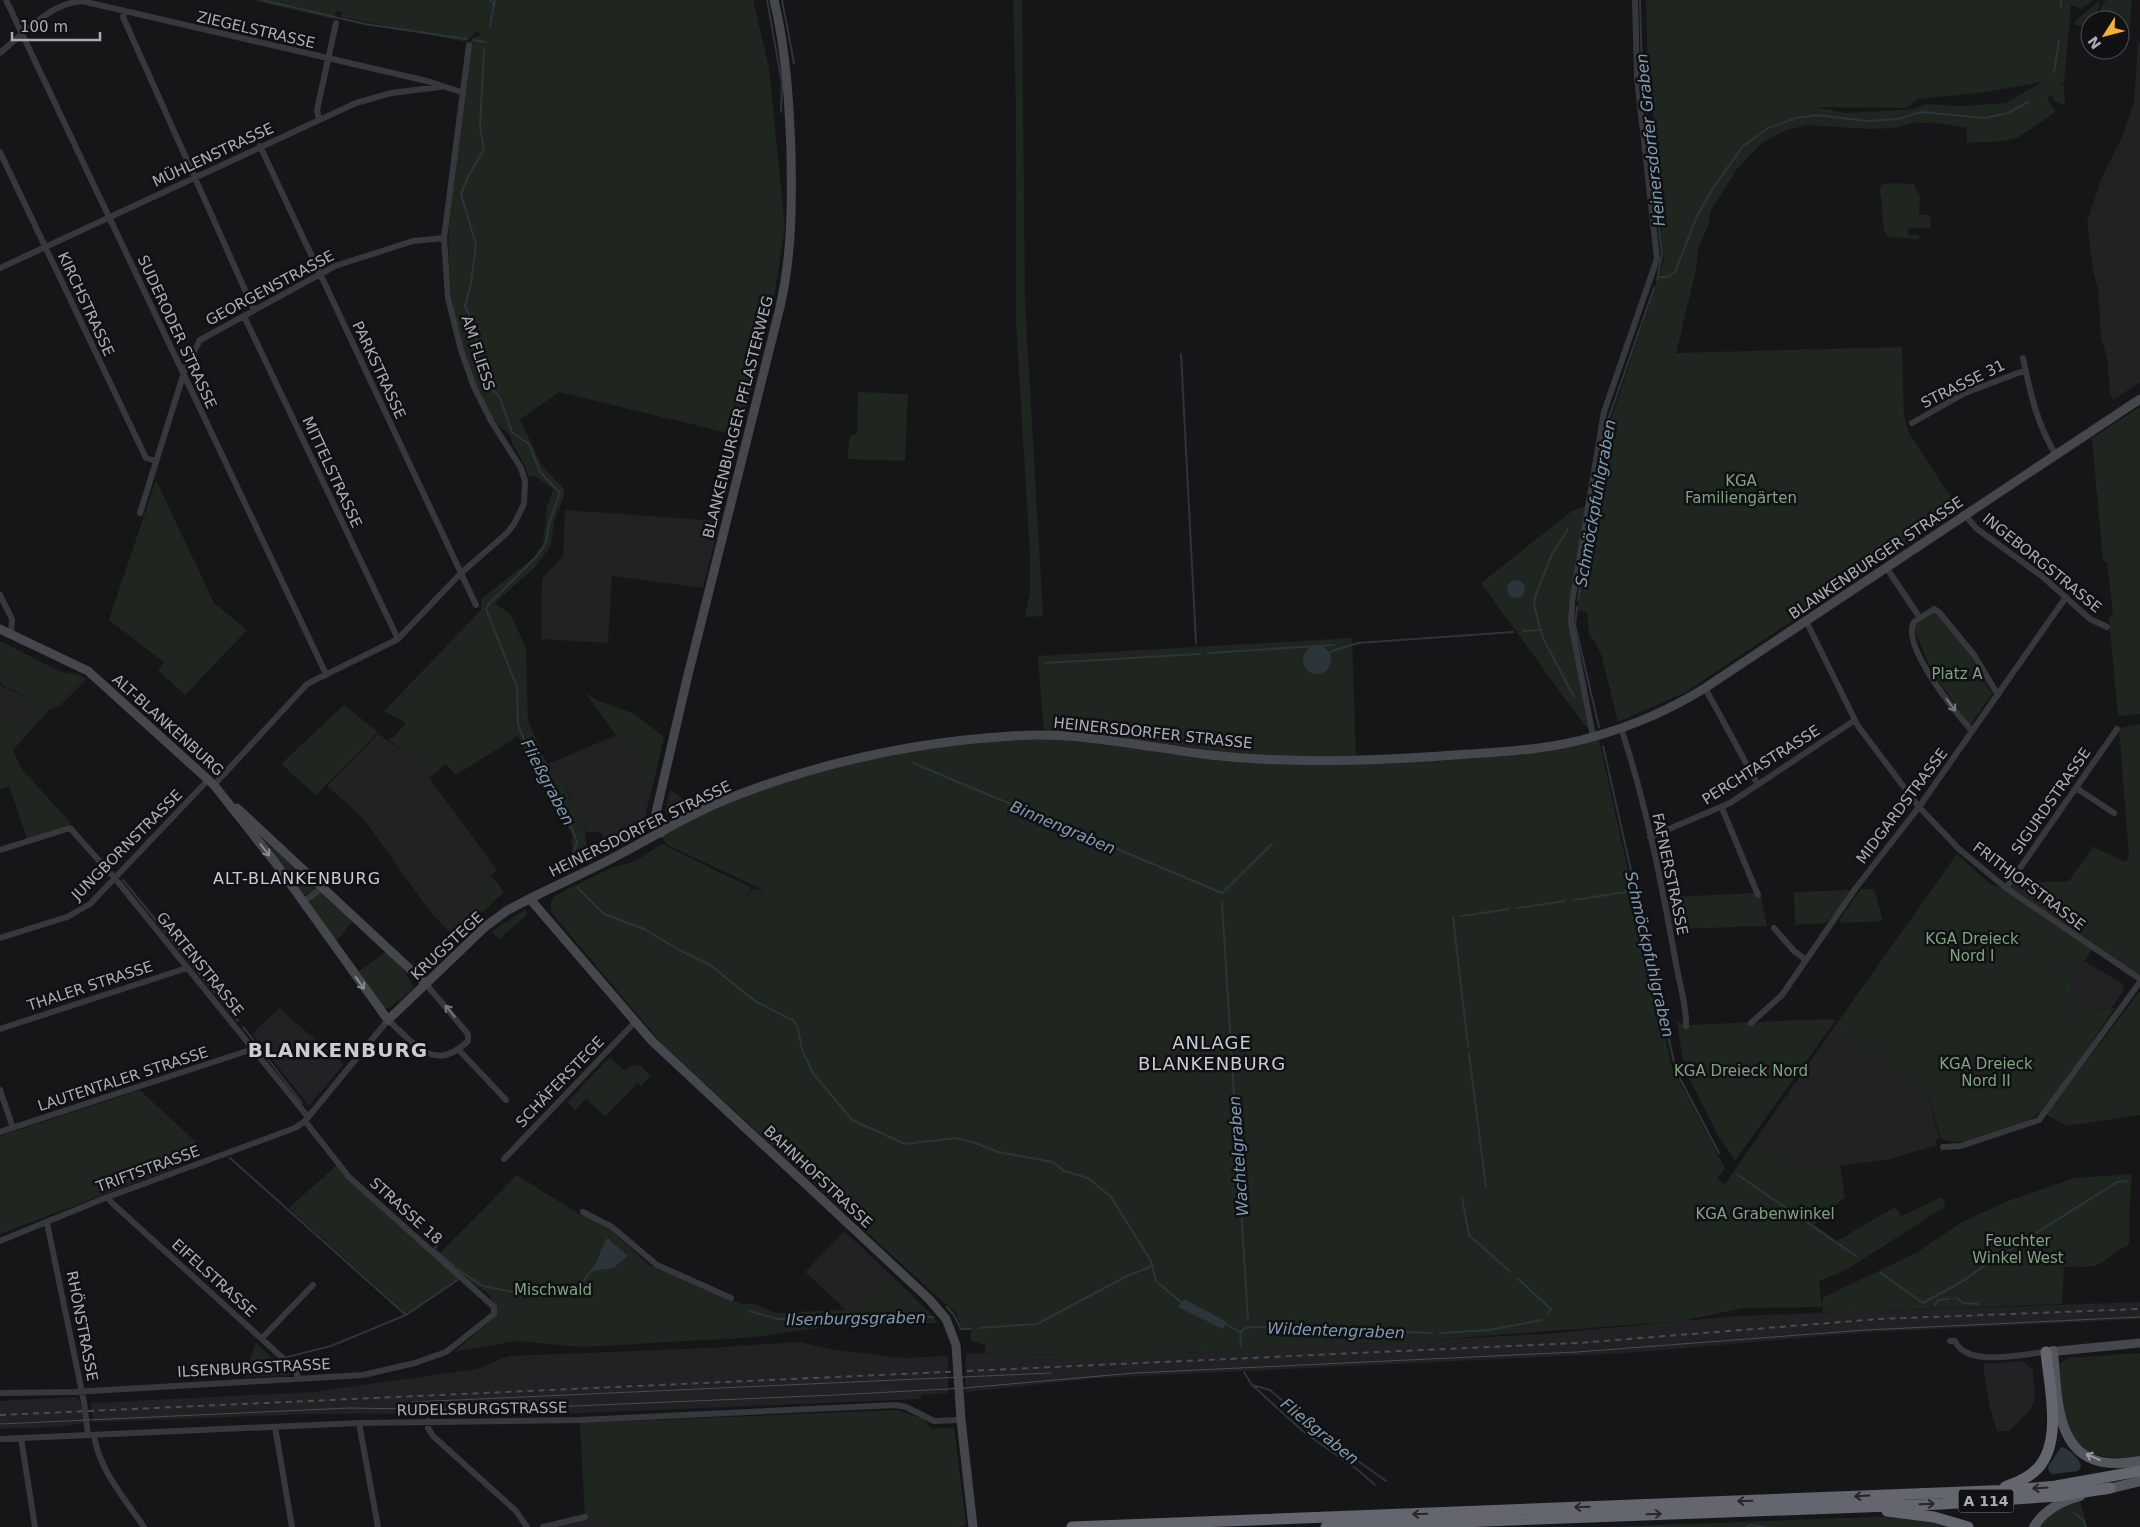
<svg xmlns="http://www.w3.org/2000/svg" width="2140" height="1527" font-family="'DejaVu Sans',sans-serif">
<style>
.built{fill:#222225}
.green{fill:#1e261f;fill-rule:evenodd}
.water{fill:#2c353c}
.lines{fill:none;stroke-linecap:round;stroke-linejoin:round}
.stream{stroke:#2c353c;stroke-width:2}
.minor{stroke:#37383d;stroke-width:6}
.secondary{stroke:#45474d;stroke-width:9}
.primary{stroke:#53555c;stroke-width:10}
.motorway{stroke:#63666e;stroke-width:11}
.tram{stroke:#4a4c52;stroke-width:1}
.rail{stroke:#4a4c52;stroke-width:2;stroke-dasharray:6 5;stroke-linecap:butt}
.oneway{stroke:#757881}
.oneway2{stroke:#858993}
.oneway3{stroke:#979ba6}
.oneway4{stroke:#26262a}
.labels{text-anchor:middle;stroke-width:5;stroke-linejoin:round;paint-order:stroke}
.shield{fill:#111113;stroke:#7b7e86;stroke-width:1}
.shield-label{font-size:14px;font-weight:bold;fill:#a8adb8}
.street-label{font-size:15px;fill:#a8adb8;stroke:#111113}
.park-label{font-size:15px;fill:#7fa381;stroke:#111113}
.water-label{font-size:16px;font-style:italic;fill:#7f9bb3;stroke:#111113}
.neighbourhood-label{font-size:16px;letter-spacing:1px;fill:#c9ccd4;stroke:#111113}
.quarter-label{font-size:18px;letter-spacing:1px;fill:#c9ccd4;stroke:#111113}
.district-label{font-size:20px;font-weight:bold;letter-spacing:1px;fill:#c9ccd4;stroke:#111113}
</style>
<rect width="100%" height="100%" fill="#161618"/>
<!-- built -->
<path class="built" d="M2138,42H2140V382L2113,400L2110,394L2107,356L2101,338L2098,289L2093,271L2087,222L2102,177L2121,139L2134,103Z
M565,510L720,521L703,588L612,576L608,643L541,639L542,579L563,556Z
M83,677L86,679L60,706L0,726V686L49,706L59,704Z
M378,734L416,760L497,870L491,876L504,892L455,938L430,912L363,818L327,786Z
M617,735L653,785L646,811L645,831L606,847L601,832H586L569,794L548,764Z
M2084,961L2122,983L2124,990L2111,1008L2072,1010L2071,972H2060V968Z
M279,1008L344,1064L309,1106L252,1034Z
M1835,1026L1926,1089L1939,1137L1935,1141L1937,1145L1890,1159L1840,1166L1804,1167L1780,1162L1751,1146Z
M844,1231L893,1277L863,1309L846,1310L805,1272Z
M2140,1302V1319L1872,1332L1626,1353L1097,1378L966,1392L965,1388L966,1353L1127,1356L1543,1334L1737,1316Z
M799,1342L835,1350L902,1358L948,1356V1393L921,1395V1399L581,1413L308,1414L93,1422L91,1403L314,1392L477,1369L509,1356L709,1348Z
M2022,1361L2033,1370L2035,1400L2030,1410L2009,1431H1997L1989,1405L1983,1364Z
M76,1397L81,1404L83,1423L58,1427L0,1429V1401Z
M602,1516L605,1527H556L585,1519Z"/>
<!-- green -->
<path class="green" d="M251,0H753L769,68L785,228L775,290L740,436L559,392L521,419L519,417L541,464L564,489V497L554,521L551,544L547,551L534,568L495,603L511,615L526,649L528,720L544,758L562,783L583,822L587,845L583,863L565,871L572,851V836L552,792L532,767L518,736L456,775L446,764L429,778L416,760L387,739L394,737L406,723L384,711L481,610V599L533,558L543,544L547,507L553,489L535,476L529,477C526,466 520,457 514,447C512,442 512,438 508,433C505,429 500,428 497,424C483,405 474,381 466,359C431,256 457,145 471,40L477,36H482L477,31L466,42L341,17L342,12L336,11L334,19Z
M1013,0H1022L1025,301L1043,616L1025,617L1030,590V555L1016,321V107Z
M1646,0H2094L2081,9L2071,5L2064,82L2060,86L2064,84L2065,106L2054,101L2052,95L2047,99L2056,112L2017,138L2004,141L1967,143V128L1939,123L1916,122L1894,128L1869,129L1807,125L1784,131L1762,143L1737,169L1711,210L1708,226L1698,248L1696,270L1676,353L1902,347L1904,415L1908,431L1959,510L1686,692L1618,722L1602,657L1596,643L1589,635L1587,612L1577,611L1611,419L1664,261L1653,158L1658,153L1648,76ZM2042,82L2006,103L1962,106L1925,104L1915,109L1846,113L1816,107L1907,108L1917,99L1979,93Z
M2100,0L2096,20H2090V25L2089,21L2082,26L2076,25L2074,22Z
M2106,0H2132L2129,33L2120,32V20H2100L2101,7Z
M1897,183L1913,184L1920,196L1919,215H1930L1931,228H1909L1908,235H1919V239L1888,237L1884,231L1880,188L1883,184Z
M858,392L908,394L905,461L847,459L850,436L857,434Z
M2140,407V714L2118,716L2109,618L2113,612L2107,562H2103L2092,438Z
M156,480L214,603L247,630L185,695L158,670L164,662L109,620Z
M1587,506L1568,608L1569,628L1590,729L1585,726L1481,583L1572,511Z
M1935,612L1968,651L1992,694L1970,725L1933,673L1913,627Z
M1352,638L1356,760L1519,751L1596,737L1599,740L1672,1068L1725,1168L1717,1179L1725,1184L1751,1146C1782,1166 1805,1167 1840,1166L1845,1197L1814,1225L1837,1241L1895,1207L1901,1216L1942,1197L1946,1206L1846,1270L1819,1281L1822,1307L1744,1308L1682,1321L1431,1340L1127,1356L985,1353V1345L971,1341V1328H962L955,1311L944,1303L663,1045L551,912V901L556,895L613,867L634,862L662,844L752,888L738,904L753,889L765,891L672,847L666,844L661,833L719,803L888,751L1044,734L1038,656Z
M0,641L61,672L76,674L83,677L59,704L49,706L3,686L0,681Z
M585,693L599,701L635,714L664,737L653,785Z
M344,705L378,732L316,795L281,764Z
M50,709L13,750L21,768L69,821L70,825L27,839L9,786L0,789V726Z
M2140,724V975L2094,947L2084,961L2060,968V972H2071L2073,1010L2115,1008L2046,1108C2032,1122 1979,1142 1960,1142C1954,1142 1947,1140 1941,1139L1926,1089L1835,1026L1957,854L1990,884L2007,890L2014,883L2069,881L2093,847L2126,862L2129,857L2119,728Z
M670,790L690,804L668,815L665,813Z
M245,819L316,886L314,890L304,895Z
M495,880L504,892L483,912L472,897Z
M1861,889H1874L1883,921L1843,923L1839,920Z
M1852,890L1827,923L1795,925L1794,892Z
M321,892L354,920L336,941L310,904L311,899Z
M1760,893L1767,926L1673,929L1666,897Z
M525,910L528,914L499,939L492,931Z
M388,950L405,972L414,988L389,1008H384L357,973Z
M2140,991V1115L2066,1126L2046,1114Z
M1824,1019L1836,1020L1735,1161L1719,1137L1684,1068L1677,1022L1689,1025Z
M610,1057L625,1071L631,1066L640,1065L651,1076L641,1086L638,1083L605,1117L586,1099L575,1110L567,1102Z
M140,1090L198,1144L177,1167L0,1234V1136Z
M337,1165L459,1278L408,1315L289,1208Z
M2132,1174L2129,1212V1244L2096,1266L2064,1267L2062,1304L1823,1313L1822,1298L1916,1253L1962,1222L2008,1201L2075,1178Z
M517,1175L582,1216L584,1215L611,1230L649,1265L742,1304H755L776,1313L862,1309L893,1277L929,1312L938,1323L825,1327L755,1337L583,1347L516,1341L454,1352L495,1317L497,1311L488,1293L470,1282L439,1254Z
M256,1343L291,1375L244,1377Z
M2140,1353V1457C2088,1462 2066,1447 2061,1395C2060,1385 2058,1374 2059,1364L2068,1358Z
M897,1410L924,1419L932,1429L954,1427L966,1525L958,1527H605L602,1516L585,1519L580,1423Z
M2080,1501L2087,1527H2039L2054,1512Z
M1901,1516L1958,1527H1603Z"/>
<!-- water -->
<path class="water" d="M1507 589a9 9 0 1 1 18 0a9 9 0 1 1-18 0Z
M1303 660a14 14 0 1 1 28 0a14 14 0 1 1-28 0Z
M607,1238L628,1256L613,1268L592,1271Z
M1184,1299L1227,1322L1223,1329L1178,1307Z
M2061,1447C2069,1448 2081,1460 2081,1467L2078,1471L2053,1474L2049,1472L2048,1467Z"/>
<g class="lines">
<!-- stream -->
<path class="stream" d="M262,0L365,24L466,39
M490,0L494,5
M767,0L782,83L781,112
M782,0L794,63
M1640,0L1642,76L1662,255L1657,280
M2061,0V7
M490,26L495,0
M473,40L486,42
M484,50L480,127L484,149L468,177L461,194L476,245L471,283L465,306L476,329L477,348L485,383L499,396L512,432L529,444L540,472L560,493L549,523L547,539L544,546L537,556L489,604L486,609L517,687L518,725L535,766L554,788L573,831L577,842L571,863
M2054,72L2059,41
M1658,277H1668L1675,272L1697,216L1713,188L1743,146L1768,128L1796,118L1816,115L1868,121L1898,119L1921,112L1984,118L2008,113L2028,102
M1181,354L1196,643
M1568,529L1552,554L1536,594L1534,605L1543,638L1574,697
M1578,600L1608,420L1654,288
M1577,607L1575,625L1599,727
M1523,631L1540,630
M1329,652L1358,643L1513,632
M1208,653L1334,645
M1046,663L1200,654
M1603,746L1676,1071L1719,1153
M913,763L1222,893L1272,844
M123,880L238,1021
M578,888L604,914L644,929L679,950L710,965L755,1001L794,1021L798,1028L802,1050L813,1073L852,1120L905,1144L955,1138L973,1142L998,1152L1053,1162L1064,1171L1088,1178L1111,1197L1151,1261L1156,1281L1183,1304
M1574,900L1626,892
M1222,903L1248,1320
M1517,908L1565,901
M1461,916L1509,909
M1453,917L1468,1046
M243,1027L302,1103
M1469,1054L1486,1187
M230,1158L406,1315L459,1279
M1738,1175L1856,1256
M1462,1198L1469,1235L1510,1272
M440,1242L434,1249L454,1266
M457,1269L483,1286L513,1292
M1881,1273L1923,1303L1963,1281L1981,1268L2117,1182L2127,1181
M1518,1279L1551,1309L1548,1313
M519,1293L564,1291L579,1286L593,1269
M1957,1298L1963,1303L1978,1304
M1935,1305L1938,1300L1949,1299
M947,1307L954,1315L961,1329H971
M749,1311L778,1319L933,1317
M1226,1324L1240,1332L1241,1346
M979,1328L1037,1324L1127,1276L1152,1266
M1241,1332L1245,1328L1255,1327L1432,1333
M1440,1333L1489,1330L1542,1320
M287,1357L331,1346L406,1315
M1244,1372L1252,1385L1305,1433L1358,1470L1375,1485
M1252,1385L1270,1390L1322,1435L1386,1481
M2073,1512L2083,1520L2086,1527
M1746,1527L1751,1525L1765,1527"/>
<!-- minor -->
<path class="minor" d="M6,0L326,674
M124,12L123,17L254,310
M0,53C23,34 50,3 82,1L427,81L461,92
M319,119L317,110L336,23
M260,146L476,605
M0,152L146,458L156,461
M0,268L356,103L391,93L440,87
M244,316L398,639
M2023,358C2030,392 2037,425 2056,455
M1912,423L1965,393L2026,370
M140,513L186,366L200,340L335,266L413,241L444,238
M1965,515L1976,528L2043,577L2090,619L2107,627
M1886,567L1920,618
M0,595L12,619L11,634
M1806,621L1858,726L1919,807L1959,849L2006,888L2140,979
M1705,688L1758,785
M1621,728C1646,803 1661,881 1675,958C1678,979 1687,1005 1686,1026
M1972,731C1957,714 1900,645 1914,622L1934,609L1939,612L1974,655L1998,695
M1596,737L1592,731L1571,623L1572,602L1604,412L1657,259L1637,77L1635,0
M214,785L307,684L398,639L461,573L507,533L514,524L524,504L525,481L521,468L491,421L474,387L461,350L448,298L444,238L469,45
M2076,788L2114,813
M1722,808L1758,895
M1650,837L1730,803L1855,720
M0,850L70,828L118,882L308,1117
M2006,888L2117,729
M303,902L323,887
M1774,928L1794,951L1806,960
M0,938L67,917L90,904L208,780
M1751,1023L1782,995L1855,889L1919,807L2066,597
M0,1029L187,968
M459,1050L506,1100
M0,1090L13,1128
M0,1132L253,1049
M1943,1147L1961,1146L2039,1120L2140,982
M504,1159L635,1022
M109,1197L111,1202L296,1370L298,1379
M583,1212L612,1227L657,1265L731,1298
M47,1223L84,1402L88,1435
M0,1241L100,1200L295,1128L305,1121L388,1020C415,1044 434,1074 468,1041V1034L426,984
M262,1338L313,1285
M1950,1341H1955C1967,1368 2022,1354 2046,1352
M0,1393L74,1392L363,1375L415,1363L446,1352L494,1314V1307L349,1177L305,1121
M428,1421V1428L433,1436L516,1511L527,1527
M359,1423L378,1527
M275,1427L292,1527
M94,1435C99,1470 125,1499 144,1527
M21,1438L35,1527
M0,1439L359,1423L580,1420L896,1405L906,1407L934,1421L961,1420
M543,1527L585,1517"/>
<!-- secondary -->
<path class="secondary" d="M0,629L88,671L214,785L274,861L388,1020L486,926L508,910C541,892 576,877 609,860C646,841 682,818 720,802C813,764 911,742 1012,736C1079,731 1144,747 1210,755C1291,764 1373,761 1454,755C1502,752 1550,750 1596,736C1635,725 1671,709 1705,688L2140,399
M237,808L426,984
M661,833L655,817L687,679L780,307C792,254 792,205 791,151C789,100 786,50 774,0
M530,899L652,1041L929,1299L946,1319L956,1345L961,1420L973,1527
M2048,1352L2140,1343"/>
<!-- primary -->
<path class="primary" d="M2053,1351C2058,1410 2056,1477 2140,1461
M2104,1490L2140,1481
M2034,1527C2044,1510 2062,1501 2080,1496"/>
<!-- motorway -->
<path class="motorway" d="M2005,1487C2017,1482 2029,1478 2038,1468C2063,1441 2049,1385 2046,1352
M1887,1511L1934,1517L1968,1527
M1072,1527L2015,1490L2056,1486L2140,1471
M1326,1527L1942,1504L2058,1496L2110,1488"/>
<!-- tram -->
<path class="tram" d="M412,1402L1051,1373
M0,1424L349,1408L480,1410L835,1395L965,1388L1134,1373L1577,1352L1865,1330L2140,1317"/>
<!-- rail -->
<path class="rail" d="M0,1415L1579,1343L1879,1319L2140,1309"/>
</g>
<!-- one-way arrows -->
<defs><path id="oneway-shaft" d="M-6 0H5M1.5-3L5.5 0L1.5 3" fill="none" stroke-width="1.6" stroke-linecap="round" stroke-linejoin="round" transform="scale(1.25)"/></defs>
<g class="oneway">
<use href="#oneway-shaft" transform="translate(1951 705) rotate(53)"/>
<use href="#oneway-shaft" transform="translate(450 1011) rotate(-129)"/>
</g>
<g class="oneway2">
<use href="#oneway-shaft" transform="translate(265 850) rotate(52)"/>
<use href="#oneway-shaft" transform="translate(360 983) rotate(55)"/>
</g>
<use class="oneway3" href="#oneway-shaft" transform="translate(2093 1457) rotate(-156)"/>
<g class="oneway4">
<use href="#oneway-shaft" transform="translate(2040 1488) rotate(176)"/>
<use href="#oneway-shaft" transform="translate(1862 1496) rotate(177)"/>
<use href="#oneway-shaft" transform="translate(1745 1501) rotate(178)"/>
<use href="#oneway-shaft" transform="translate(1927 1504) rotate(-2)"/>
<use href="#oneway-shaft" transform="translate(1582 1507) rotate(178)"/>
<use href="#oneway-shaft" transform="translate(1420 1514) rotate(178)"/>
<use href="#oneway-shaft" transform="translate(1654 1514) rotate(-2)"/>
</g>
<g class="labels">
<!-- shield labels -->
<rect class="shield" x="1958.5" y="1489.5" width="55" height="23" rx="4"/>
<g class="shield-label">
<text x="1986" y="1506">A 114</text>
</g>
<!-- street labels -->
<g class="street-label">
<text transform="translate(256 30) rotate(13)" y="5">ZIEGELSTRASSE</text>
<text transform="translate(213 155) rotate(-25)" y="5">MÜHLENSTRASSE</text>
<text transform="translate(270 288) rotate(-28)" y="5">GEORGENSTRASSE</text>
<text transform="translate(86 304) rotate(65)" y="5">KIRCHSTRASSE</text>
<text transform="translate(177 332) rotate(65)" y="5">SUDERODER STRASSE</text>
<text transform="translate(478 353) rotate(72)" y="5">AM FLIESS</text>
<text transform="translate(379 370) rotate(65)" y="5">PARKSTRASSE</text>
<text transform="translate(1963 384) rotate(-26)" y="5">STRASSE 31</text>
<text transform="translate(738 417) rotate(-76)" y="5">BLANKENBURGER PFLASTERWEG</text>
<text transform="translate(332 472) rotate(65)" y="5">MITTELSTRASSE</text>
<text transform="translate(1876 558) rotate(-34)" y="5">BLANKENBURGER STRASSE</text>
<text transform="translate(2042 563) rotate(39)" y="5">INGEBORGSTRASSE</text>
<text transform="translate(168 725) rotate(42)" y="5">ALT-BLANKENBURG</text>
<text transform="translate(1153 733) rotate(6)" y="5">HEINERSDORFER STRASSE</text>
<text transform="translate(1761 765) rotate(-32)" y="5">PERCHTASTRASSE</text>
<text transform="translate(2051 801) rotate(-55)" y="5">SIGURDSTRASSE</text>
<text transform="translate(1902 806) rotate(-53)" y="5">MIDGARDSTRASSE</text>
<text transform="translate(640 829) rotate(-26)" y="5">HEINERSDORFER STRASSE</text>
<text transform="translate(127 845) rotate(-45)" y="5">JUNGBORNSTRASSE</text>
<text transform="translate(1670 874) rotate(78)" y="5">FAFNERSTRASSE</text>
<text transform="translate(2029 886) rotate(37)" y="5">FRITHJOFSTRASSE</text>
<text transform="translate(447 946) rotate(-43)" y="5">KRUGSTEGE</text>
<text transform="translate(200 964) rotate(51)" y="5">GARTENSTRASSE</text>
<text transform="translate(90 986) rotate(-18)" y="5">THALER STRASSE</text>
<text transform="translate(123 1079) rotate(-18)" y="5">LAUTENTALER STRASSE</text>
<text transform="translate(560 1082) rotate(-46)" y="5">SCHÄFERSTEGE</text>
<text transform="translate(148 1169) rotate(-20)" y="5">TRIFTSTRASSE</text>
<text transform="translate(818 1177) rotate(43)" y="5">BAHNHOFSTRASSE</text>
<text transform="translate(406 1211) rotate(42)" y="5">STRASSE 18</text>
<text transform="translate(214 1278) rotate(42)" y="5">EIFELSTRASSE</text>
<text transform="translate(82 1326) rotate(79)" y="5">RHÖNSTRASSE</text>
<text transform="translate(254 1368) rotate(-3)" y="5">ILSENBURGSTRASSE</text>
<text transform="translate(482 1409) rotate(-1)" y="5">RUDELSBURGSTRASSE</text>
</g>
<!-- park labels -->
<g class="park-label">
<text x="1741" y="486">KGA<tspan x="1741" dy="17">Familiengärten</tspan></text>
<text x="1957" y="679">Platz A</text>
<text x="1972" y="944">KGA Dreieck<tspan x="1972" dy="17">Nord I</tspan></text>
<text x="1986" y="1069">KGA Dreieck<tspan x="1986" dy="17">Nord II</tspan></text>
<text x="1741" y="1076">KGA Dreieck Nord</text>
<text x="1765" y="1219">KGA Grabenwinkel</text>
<text x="2018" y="1246">Feuchter<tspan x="2018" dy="17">Winkel West</tspan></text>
<text x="553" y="1295">Mischwald</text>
</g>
<!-- water labels -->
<g class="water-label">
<text transform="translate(1650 140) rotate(-96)" y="6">Heinersdorfer Graben</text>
<text transform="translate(1595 503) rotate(-80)" y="6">Schmöckpfuhlgraben</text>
<text transform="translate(548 782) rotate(62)" y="6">Fließgraben</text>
<text transform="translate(1063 827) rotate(23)" y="6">Binnengraben</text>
<text transform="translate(1650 954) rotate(77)" y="6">Schmöckpfuhlgraben</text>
<text transform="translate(1238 1156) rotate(-94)" y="6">Wachtelgraben</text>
<text transform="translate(856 1318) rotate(-1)" y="6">Ilsenburgsgraben</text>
<text transform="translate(1336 1330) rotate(2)" y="6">Wildentengraben</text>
<text transform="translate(1320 1431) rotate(39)" y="6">Fließgraben</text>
</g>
<!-- neighbourhood labels -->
<g class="neighbourhood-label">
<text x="297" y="884">ALT-BLANKENBURG</text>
</g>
<!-- quarter labels -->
<g class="quarter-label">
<text x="1212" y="1049">ANLAGE<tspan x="1212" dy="21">BLANKENBURG</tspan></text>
</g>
<!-- district labels -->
<g class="district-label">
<text x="338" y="1057">BLANKENBURG</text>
</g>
</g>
<!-- north arrow -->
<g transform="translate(2105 35) rotate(234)"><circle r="24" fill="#111113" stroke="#4d4f55"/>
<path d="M0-4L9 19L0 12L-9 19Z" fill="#f2b134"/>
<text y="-8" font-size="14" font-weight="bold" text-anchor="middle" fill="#a8adb8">N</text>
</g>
<!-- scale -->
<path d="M12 32v8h88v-8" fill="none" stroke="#a8adb8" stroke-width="2.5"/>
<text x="20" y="32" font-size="15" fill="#a8adb8" stroke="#111113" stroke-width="4" paint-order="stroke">100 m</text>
</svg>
